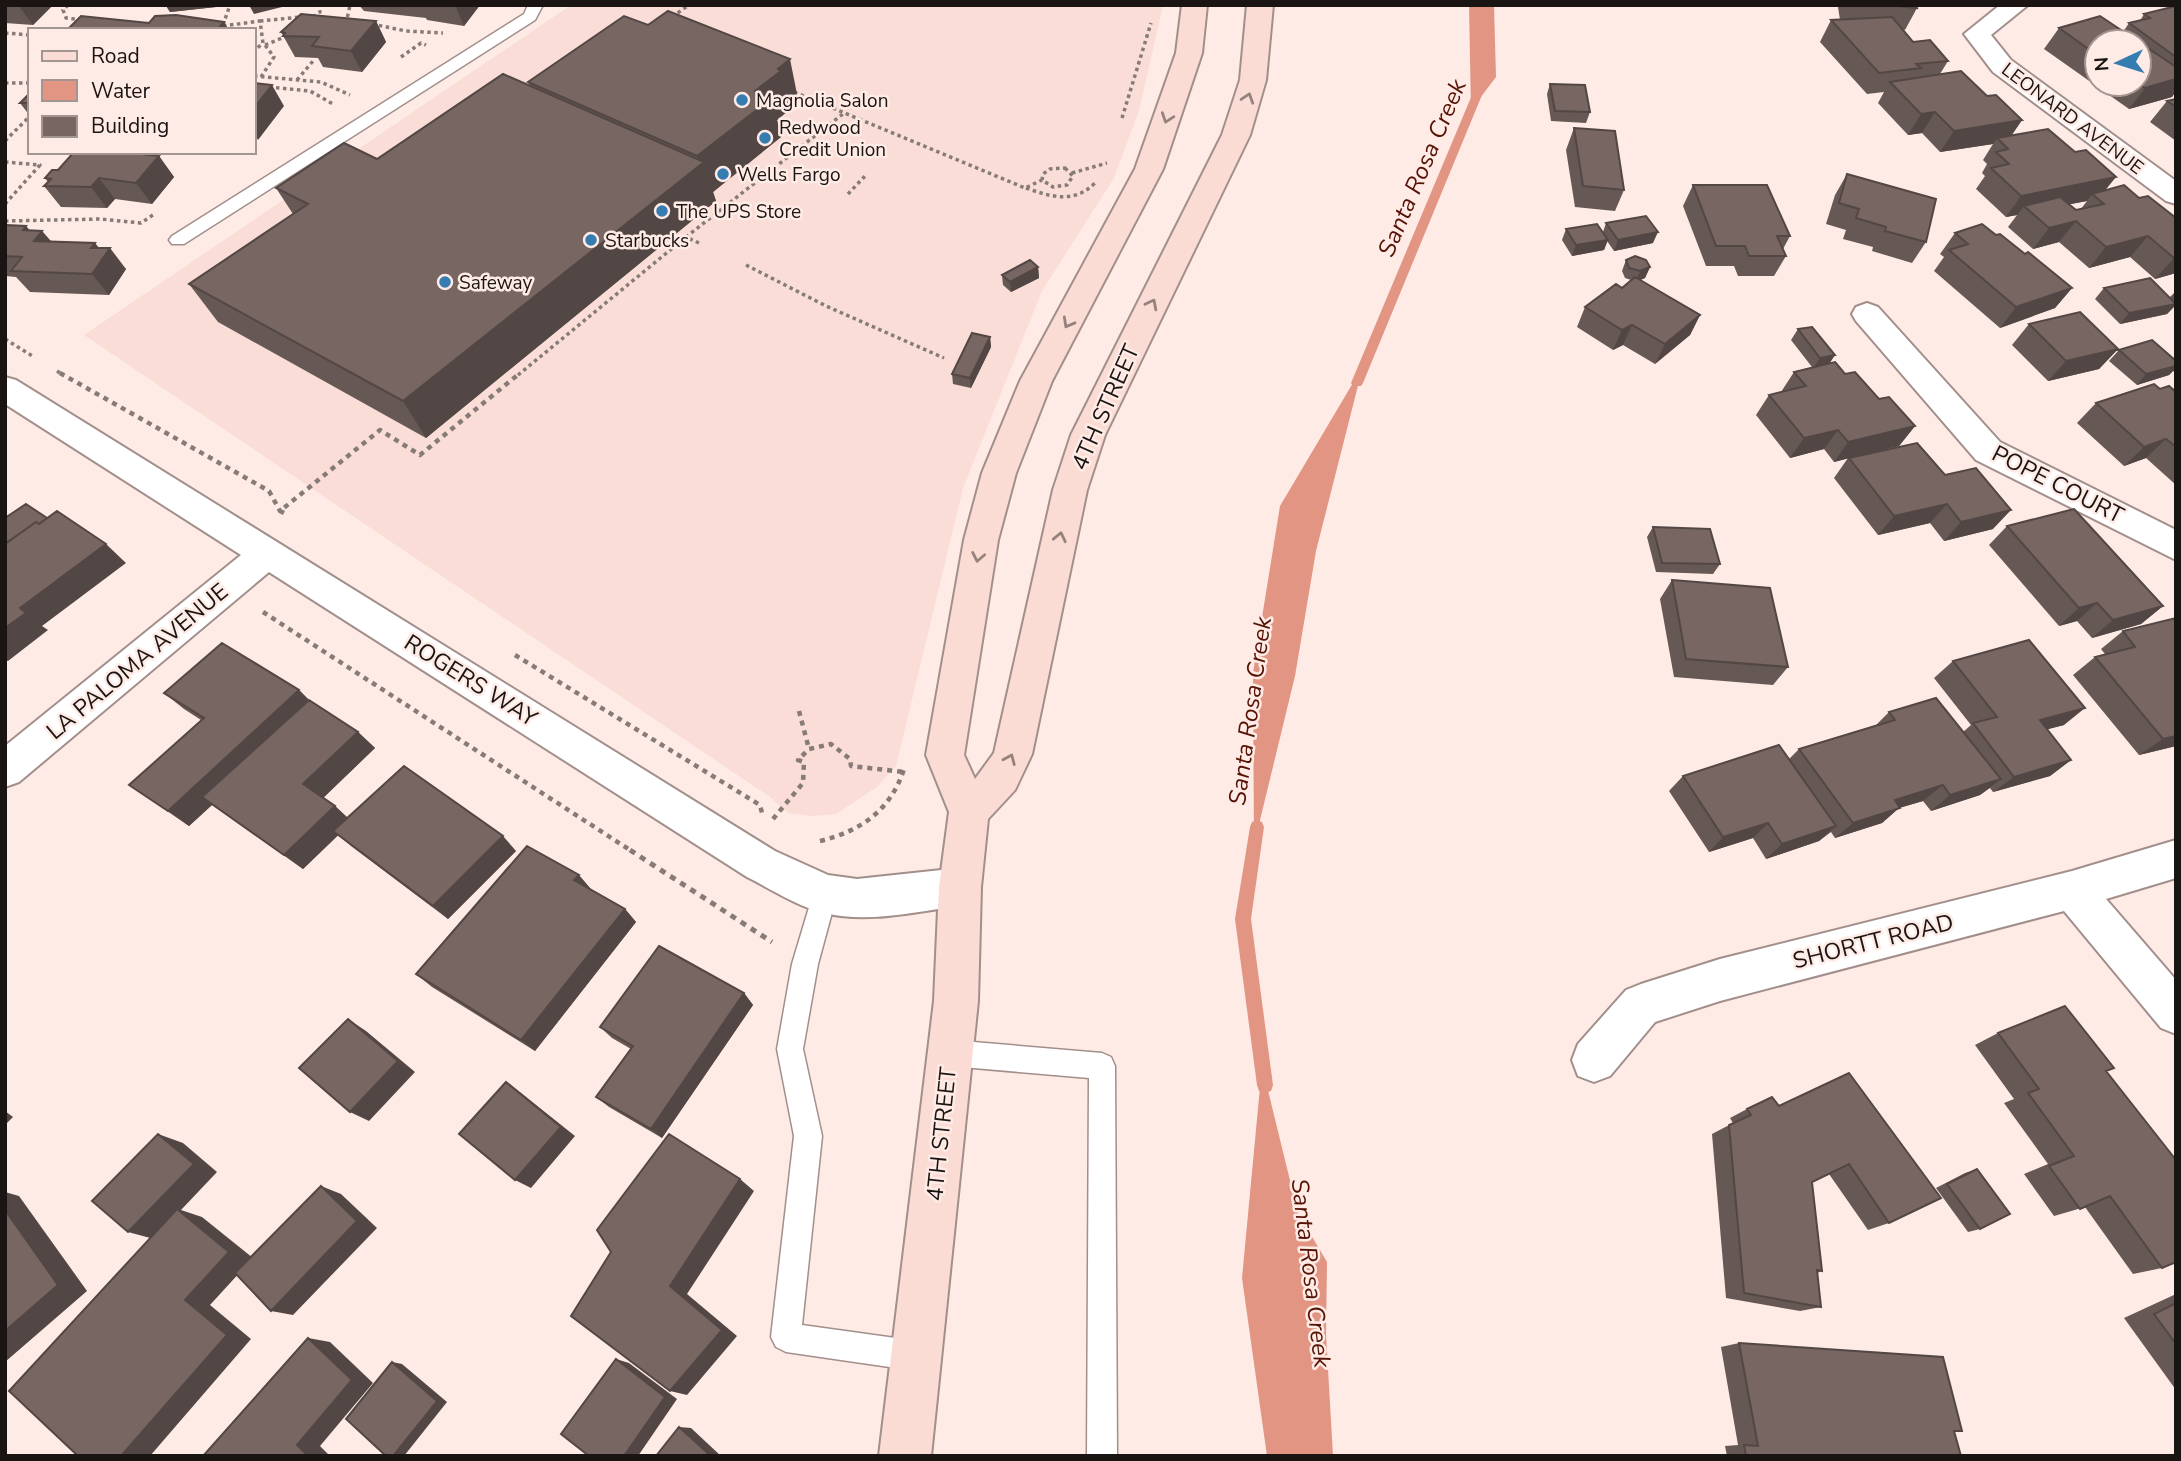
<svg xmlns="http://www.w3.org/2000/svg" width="2181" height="1461" font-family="'Nunito Sans',sans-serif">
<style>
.built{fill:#f9ddd6}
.water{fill:#e29583}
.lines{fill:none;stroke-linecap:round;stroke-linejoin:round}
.stream{fill:#e29583;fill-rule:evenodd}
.service-casing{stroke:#a28f8b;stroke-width:3}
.minor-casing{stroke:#a28f8b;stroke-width:4}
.secondary-casing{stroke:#a28f8b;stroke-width:4}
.path-far2{stroke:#877b77;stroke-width:3.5;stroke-dasharray:3.5 3.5;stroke-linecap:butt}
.path-far1{stroke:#877b77;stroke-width:4.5;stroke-dasharray:5 5;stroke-linecap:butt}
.path{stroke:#877b77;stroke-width:5;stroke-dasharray:6 6;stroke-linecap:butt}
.service{fill:#fff;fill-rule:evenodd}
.minor{fill:#fff;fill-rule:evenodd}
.secondary{fill:#fbdcd5;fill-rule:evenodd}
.wall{fill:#665854;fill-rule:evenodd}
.shaded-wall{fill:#534745}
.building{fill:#776662;stroke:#534745;stroke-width:2}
.oneway{stroke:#96827d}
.poi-dot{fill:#357cb1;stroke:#ffebe6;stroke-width:2.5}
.labels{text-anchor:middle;stroke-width:5;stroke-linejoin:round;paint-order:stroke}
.far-poi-label{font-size:19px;fill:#1a1412;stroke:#ffebe6;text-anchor:start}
.far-street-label{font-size:19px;fill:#1a1412;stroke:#ffebe6}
.street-label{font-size:23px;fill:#1a1412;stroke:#ffebe6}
.water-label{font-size:24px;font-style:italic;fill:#561204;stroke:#ffebe6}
</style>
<rect width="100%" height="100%" fill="#ffebe6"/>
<!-- built -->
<path class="built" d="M571,5H1163L1139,111L1114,178L1042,291L963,488L896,766L877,787L836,814L812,816L788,813L770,797L84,335Z"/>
<!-- water -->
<path class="water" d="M1469,5H1494L1496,77L1471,110Z
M1363,366L1316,551L1295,676L1254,845L1253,673L1280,506Z
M1262,1066L1298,1213L1327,1262L1326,1334L1333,1456H1267L1242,1278Z"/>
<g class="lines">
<!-- stream -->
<path class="stream" d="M1477,92L1482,95L1363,383L1361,386H1353L1351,383L1472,95Z
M1257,820L1262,822L1264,827L1251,919L1273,1085L1271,1091L1265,1093L1259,1091L1257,1085L1235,919L1250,827L1252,822Z"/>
<defs>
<path id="service" d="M528,5H543L535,20L184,244H172L169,240L172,236L524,14Z
M825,883L834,886L837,894L818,964L803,1049L822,1136L802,1325L917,1341L927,1346L932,1356L927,1366L917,1371L786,1352L776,1347L771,1337L794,1136L777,1049L792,964L813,894L816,886Z
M950,1040L1102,1053L1111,1057L1115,1066L1117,1456H1087L1089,1078L950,1066L941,1062L937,1053L941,1044Z"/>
<path id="minor" d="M2000,5H2028L1991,35L2011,60L2176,181V204L2166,201L1993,72L1964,34Z
M1867,303L1878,307L2000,442L2176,530V560L1976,460L1856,321L1852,314L1856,307Z
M5,377L16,380L775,851L828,875L857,879L960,868L975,874L981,887L975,900L960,906C917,911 868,924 825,913C798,907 771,889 747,877L269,572L19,782L5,787V746L241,555L5,404Z
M2176,840V878L2106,899L2176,980V1034L2161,1028L2064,911L1720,1001L1655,1022L1610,1076L1594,1082L1578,1076L1572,1060L1578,1044L1626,990L1641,984L1720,959L2072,871Z"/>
<path id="secondary" d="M1182,5H1207L1202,53L1163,169L1052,381L1016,473L998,540L964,755L975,779L994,753L1053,490L1071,435L1222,135L1240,80L1247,5H1273L1266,80L1250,135L1105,435L1087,490L1032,754L1015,790L988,819L981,887L978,1001L931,1456H879L934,1001L939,887L949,812L926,755L964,540L982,473L1020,381L1135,169L1176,53Z"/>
</defs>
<!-- service casing -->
<use href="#service" class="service-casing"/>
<!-- minor casing -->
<use href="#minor" class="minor-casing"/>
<!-- secondary casing -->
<use href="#secondary" class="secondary-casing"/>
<!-- path-far2 -->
<path class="path-far2" d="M68,5L63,10L66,18L83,20
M313,17L320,12L318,5
M672,17L689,5
M342,19H347L350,5
M260,21L301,17
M372,24L406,31L443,33
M223,25L230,5
M223,26L260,21L263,43L254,51
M5,33L30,35
M265,45L287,36
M401,57L421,43L426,45
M254,76L321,82L350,95
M261,77L274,57L265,45
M297,80L313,61
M5,83H30
M269,87L310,91L333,104
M794,92L1025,188L1042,180
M1122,118L1151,23
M5,141L30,116
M236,152L248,153
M5,162L40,165L5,204
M1065,168L1073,176L1067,185L1053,187L1042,180L1043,174L1050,169Z
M1072,173L1107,163
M1026,188C1051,197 1074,204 1095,183
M848,194L865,176
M5,221L100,219L141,223L153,215
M699,243L686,237L844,113
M746,265L826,306L944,358
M5,339L34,357
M57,371L63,375
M518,375L686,237"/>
<!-- path-far1 -->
<path class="path-far1" d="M60,373L269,491L280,511
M284,513L280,511L380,430L420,455L520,373
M263,612L633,852
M515,655L760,805L762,813
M799,711L809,749
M773,819L803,783L804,762L798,760L809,749L831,744L850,759L851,766L904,772
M820,841C861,831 891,810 904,769"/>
<!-- path -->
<path class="path" d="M630,850L772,942"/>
<!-- service -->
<use href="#service" class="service"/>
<!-- minor -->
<use href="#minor" class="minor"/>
<!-- secondary -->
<use href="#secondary" class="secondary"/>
</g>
<!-- wall -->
<path class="wall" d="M5,5H53L33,25L5,23Z
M102,5H217L216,7L170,12L166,6L103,7Z
M359,5H480L464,26L427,20L426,18L364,11Z
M1822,5H1916L1917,8L1905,30L1903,29L1913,42L1948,61L1940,74L1987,96L2022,120L2011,136L2105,190L2139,198L2176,218V273L2155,279L2130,257L2089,268L2059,242L2033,249L2008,227L2017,215L2006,217L1976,189L1985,176L1982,173L1987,164L1983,160L1993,144L1940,152L1922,133L1908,135L1878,103L1884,92L1867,94L1820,42L1831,20H1840L1838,7ZM2087,201L2080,210H2076L2069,204Z
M2176,6V91L2172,97L2129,109L2044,49L2059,28L2123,32L2129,23L2140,21L2144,14ZM2097,42L2139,84H2097Z
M376,21L386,42L362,72L323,67L318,58L295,57L281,32Z
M528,82L798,99L789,106V110L777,120L781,137L713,192L716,201L426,438L218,322L189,284L293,214L276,188L377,159L530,86Z
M1550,84L1590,112L1586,123L1551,121L1547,94Z
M30,93V116L20,103Z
M2176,99V141L2150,122L2167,101Z
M1574,128L1624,190L1615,211L1575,207L1566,150Z
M143,152L145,155L159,156L174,177L152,204L115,199L107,208L61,207L44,186L48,182L45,178L58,170Z
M1847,174L1926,242L1912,263L1872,251L1873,247L1843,239L1846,230L1826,224L1835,195Z
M1693,185L1790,236L1783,249L1786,256L1774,276H1738L1734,266H1706L1683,206Z
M1606,223L1653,243L1614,251L1607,241L1604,250L1572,256L1562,240L1566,229L1603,232Z
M5,225L26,226L30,231H42L51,241L99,248L126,269L109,295L30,292L16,277L5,276Z
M1955,233L1996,235L2072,288L2055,308L2000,328L1934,271L1944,257L1940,254Z
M1626,260L1650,267L1645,278L1640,280L1700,315L1690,335L1655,364L1623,345L1613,350L1577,327L1585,307L1622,288L1631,280L1625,278L1622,271Z
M1038,267L1039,278L1011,292L1003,285L1002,275Z
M2104,288L2170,297L2176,291V305L2167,314L2120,324L2095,299Z
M2029,324L2118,349L2099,369L2048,381L2012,345Z
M1798,329L1829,364L1915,426L1899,446L1853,457L1945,475L1993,529L1944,541L1930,523L1878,535L1834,478L1848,458L1834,462L1824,449L1790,458L1756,415L1769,395L1781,392L1794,372L1812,367L1791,340Z
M990,337L991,347L971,388L953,384L952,374Z
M2119,350L2173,359L2176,356V373L2173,371L2169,375L2137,385L2109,361Z
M2160,389L2176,392V485L2146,458L2124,466L2077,423L2096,403Z
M2007,526L2163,606L2141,624L2092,638L2077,621L2059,626L1989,545Z
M1653,527L1720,564L1713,574L1656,572L1647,537Z
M1672,580L1788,667L1773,685L1674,677L1660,599Z
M2176,618V746L2139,755L2073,675L2095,657L2105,654L2101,649L2123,631Z
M1953,661L2064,725L2047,729L2071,760L2050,776L1993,792L1990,788L1980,795L1931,811L1923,801L1899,808L1882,823L1835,838L1831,832L1819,841L1766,859L1753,838L1709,852L1669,791L1683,776L1789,759L1799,749L1876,725L1889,712L1963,732L1971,725L1934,678Z
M299,690L309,700L358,732L375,748L323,798L335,806L348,818L516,851L448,919L351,846L338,835L303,869L212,805L189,826L129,785L201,720L184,709L164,693Z
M625,909L636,922L535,1051L432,987L416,974Z
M744,993L753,1005L662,1138L609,1107L596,1097L631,1049L612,1038L600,1027Z
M1998,1033L2106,1071L2162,1268L2133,1274L2085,1207L2054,1216L2024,1174L2048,1164L2004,1103L2014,1099L1975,1045Z
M1849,1073L1889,1223L1868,1230L1829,1174L1812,1182L1822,1271L1817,1273L1821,1307L1800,1311L1726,1298L1712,1134L1733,1123L1730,1118L1747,1109L1779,1106Z
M1977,1169L1980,1229L1968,1232L1936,1188L1965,1173Z
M2176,1294V1390L2124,1318Z
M1739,1343L1962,1431L1954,1432L1961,1456H1727L1725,1446L1738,1445L1721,1347Z"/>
<!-- shaded-wall -->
<path class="shaded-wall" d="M18,5H53L33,25Z
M166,5H217L216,7L170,12Z
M249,5H290L254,14Z
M455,5H480L464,26Z
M376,21L386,42L362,72L351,51Z
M224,22L229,30H217Z
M790,59L798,99L789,106V110L777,120L781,137L713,192L716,201L426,438L403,401L700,165L697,156L755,91L778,69Z
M2176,79V91L2172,97L2129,109L2145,88Z
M272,85L284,106L258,140L254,133V108Z
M1935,112L1922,133L1908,135L1921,114Z
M2022,120L2007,142L1997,138L1993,144L1940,152L1954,131Z
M142,152H143L152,164L159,156L174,177L152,204L136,183L141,154Z
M2116,177L2099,198L2092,194L2087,201L2031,212L2024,206L2017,215L2006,217L2021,196Z
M99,178L115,199L107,208L91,187Z
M2076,221L2059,242L2033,249L2049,228Z
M26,226L36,238L42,231L59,252L52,262L23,230Z
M1658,232L1653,243L1614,251L1618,240Z
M2148,236L2130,257L2089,268L2106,247Z
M1608,240L1604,250L1572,256L1576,245Z
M95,243L105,255L110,248L126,269L109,295L92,274L91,248Z
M2176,257V273L2155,279L2174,258Z
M1038,267L1039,278L1011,292L1010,282Z
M1650,267L1645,278L1636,282L1640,271Z
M2072,288L2055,308L2000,328L2016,307Z
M2176,304L2167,314L2120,324L2129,313Z
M1700,315L1690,335L1655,364L1665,344Z
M1632,325L1623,345L1613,350L1622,330Z
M990,337L991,347L971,388L970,378Z
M2118,349L2099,369L2048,381L2066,361Z
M1835,355L1828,366L1813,368L1820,358Z
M2176,366V368L2169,375L2137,385L2146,374Z
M1915,426L1899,446L1834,462L1848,442Z
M1838,430L1824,449L1790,458L1804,438Z
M2166,439L2146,458L2124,466L2144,447Z
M1947,504L1930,523L1878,535L1894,516Z
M2011,510L1993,529L1944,541L1961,522Z
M106,544L126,563L42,626L48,630L8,661L5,660V628L20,608Z
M2097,603L2077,621L2059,626L2079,608Z
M2163,606L2141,624L2092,638L2113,620Z
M299,690L316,707L202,797L212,805L189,826L168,811Z
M2085,708L2064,725L2019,737L2040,720Z
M358,732L375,748L321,800L303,784Z
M2176,736V746L2139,755L2163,739Z
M2071,760L2050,776L1993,792L2014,777Z
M2001,779L1980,795L1931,811L1950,795Z
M1943,785L1923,801L1899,808L1882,823L1835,838L1853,823L1895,800Z
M335,806L352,822L303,869L284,855Z
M1768,823L1753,838L1709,852L1723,837Z
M1836,826L1819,841L1766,859L1782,844Z
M503,836L516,851L448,919L433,906Z
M579,875L591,889L574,880Z
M625,909L636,922L535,1051L521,1040Z
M744,993L753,1005L662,1138L651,1129Z
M348,1019L366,1031L415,1072L369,1121L350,1112Z
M506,1082L521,1093L575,1136L531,1188L515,1180Z
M5,1111L13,1117L5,1125Z
M158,1134L183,1143L217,1172L181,1210L202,1217L253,1258L210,1305L251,1339L150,1456H121L185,1300L154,1239L128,1232Z
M740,1179L754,1191L687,1294L737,1336L687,1395L670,1391V1286Z
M321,1186L341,1194L377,1228L293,1315L271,1311Z
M5,1192L19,1196L87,1291L5,1362Z
M308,1338L330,1342L373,1383L320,1446L330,1456H308L297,1445Z
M616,1359L629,1363L677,1399L638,1456H624Z
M392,1362L402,1364L447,1402L404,1456H393Z
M679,1427L691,1428L721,1456H711Z"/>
<!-- building -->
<path class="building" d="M1887,5H1916L1917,8Z
M2176,6V57L2129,23L2150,18L2144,14Z
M668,11L790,59L778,69L781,71L755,91L772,98L697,156L528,82L624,16L648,25Z
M301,14L376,21L351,51L312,46L319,37L283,36L285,33L281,32Z
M176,15L224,22L217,30H67L81,16L149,23L155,16Z
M2100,16L2139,42H2097V55L2059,28Z
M1892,17L1913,42L1930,40L1948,61L1916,64L1921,68L1879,73L1831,20Z
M2139,42L2176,67V79L2145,88L2139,84Z
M1961,71L1987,96L1996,95L2022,120L1954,131L1935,112L1921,114L1890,82Z
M503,74L704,162L403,401L189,284L308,204L276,188L344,143L377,159Z
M254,83L272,85L254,108Z
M1550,84L1585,85L1590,112L1555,111Z
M30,93V103H20Z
M2176,99V107L2167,101Z
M1574,128L1615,131L1624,190L1583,186Z
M2048,129L2075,152L2086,150L2116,177L2021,196L1991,168L2009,164L1996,152L2008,149L1997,138Z
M74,152H142L141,154L159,156L136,183L99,178L91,187L44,186L51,179L45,178L52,170H58Z
M1847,174L1936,199L1926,242L1885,231L1886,227L1856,218L1859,209L1839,203Z
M1693,185H1767L1790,236H1777L1786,256H1749L1745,246H1716Z
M2124,185L2139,198L2148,196L2176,218V257L2174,258L2148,236L2106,247L2076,221L2049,228L2024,206L2060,197L2076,210L2104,204L2092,194Z
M1646,216L1658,232L1618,240L1606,223Z
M1597,224L1608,240L1576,245L1566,229Z
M1982,224L1996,235L2000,234L2025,254L2028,252L2072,288L2016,307L1949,250L1968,244L1955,233Z
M5,225L26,226L23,230L42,231L34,241L95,243L91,248H110L92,274L11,271L22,257L5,256Z
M1635,256L1646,260L1650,267L1640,271L1629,268L1626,260Z
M1030,260L1038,267L1010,282L1002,275Z
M1635,277L1700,315L1665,344L1632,325L1622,330L1585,307L1616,284L1622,288Z
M2150,278L2176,304L2129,313L2104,288Z
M2080,312L2118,349L2066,361L2029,324Z
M1812,327L1835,355L1820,358L1798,329Z
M972,333L990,337L970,378L952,374Z
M2152,340L2176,361V366L2146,374L2119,350Z
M1835,362L1845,374L1855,372L1879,399L1889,397L1915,426L1848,442L1838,430L1804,438L1769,395L1806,386L1794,372Z
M2154,384L2160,389L2169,386L2176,392V447L2166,439L2144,447L2096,403Z
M1917,443L1945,475L1976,468L2011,510L1961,522L1947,504L1894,516L1849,458Z
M26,504L47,518L39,524L36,522L5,544V518Z
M2074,509L2163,606L2113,620L2097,603L2079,608L2007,526Z
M57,511L106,544L20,608L26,613L5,628V544L36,522L39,524Z
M1653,527L1710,529L1720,564L1662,563Z
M1672,580L1770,588L1788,667L1686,659Z
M2176,618V736L2163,739L2095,657L2135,647L2123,631Z
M2029,640L2085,708L2040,720L2071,760L2014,777L1973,723L1997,717L1953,661Z
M222,643L299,690L168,811L129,785L204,718L164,693Z
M1936,698L2001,779L1950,795L1943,785L1895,800L1900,808L1853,823L1799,749L1895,720L1889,712Z
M309,700L358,732L303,784L335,806L284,855L202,797Z
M1779,745L1836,826L1782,844L1768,823L1723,837L1683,776Z
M404,766L503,836L433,906L333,831Z
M527,846L579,875L574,880L625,909L521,1040L416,974Z
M659,946L744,993L651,1129L596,1097L633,1046L600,1027Z
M2065,1006L2114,1068L2106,1071L2176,1160V1262L2162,1268L2110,1196L2080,1209L2049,1166L2074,1156L2028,1093L2039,1089L1998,1033Z
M348,1019L398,1061L350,1112L299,1068Z
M1849,1073L1941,1198L1889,1223L1849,1164L1812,1182L1822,1271L1817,1270L1821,1307L1744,1293L1729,1125L1751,1115L1747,1109L1772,1097L1779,1106Z
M506,1082L561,1127L515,1180L459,1134Z
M158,1134L194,1164L128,1232L92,1201Z
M669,1134L740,1179L670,1286L722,1330L670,1391L571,1316L611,1252L597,1230Z
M1977,1169L2010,1214L1980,1229L1947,1184Z
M321,1186L357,1221L271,1311L235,1273Z
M177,1209L229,1252L185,1300L227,1335L121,1456H78L9,1391Z
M5,1210L58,1285L5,1331Z
M2176,1303V1344L2154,1314Z
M308,1338L352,1380L297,1445L308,1456H203Z
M1739,1343L1943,1357L1962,1431H1954L1961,1456H1746L1744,1445L1758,1446Z
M616,1359L665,1397L624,1456H589L561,1434Z
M392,1362L437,1401L393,1456H386L346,1419Z
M679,1427L711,1456H656Z"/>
<!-- one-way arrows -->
<defs><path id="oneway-chevron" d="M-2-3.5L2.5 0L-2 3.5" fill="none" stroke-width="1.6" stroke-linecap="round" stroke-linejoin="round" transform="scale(1.75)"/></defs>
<g class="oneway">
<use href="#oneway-chevron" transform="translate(1248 98) rotate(-72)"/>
<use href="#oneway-chevron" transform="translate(1167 118) rotate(109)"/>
<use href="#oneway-chevron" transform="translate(1152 304) rotate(-63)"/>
<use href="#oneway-chevron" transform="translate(1068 323) rotate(119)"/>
<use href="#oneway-chevron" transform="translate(1060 537) rotate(-78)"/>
<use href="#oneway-chevron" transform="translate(978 557) rotate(101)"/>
<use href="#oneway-chevron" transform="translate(1010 759) rotate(-67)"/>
</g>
<!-- markers -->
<g class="poi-dot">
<circle cx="742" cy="100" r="7"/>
<circle cx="765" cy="138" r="7"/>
<circle cx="723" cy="174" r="7"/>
<circle cx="662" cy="211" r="7"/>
<circle cx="591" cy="240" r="7"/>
<circle cx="445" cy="282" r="7"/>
</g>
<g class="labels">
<!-- far-poi labels -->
<g class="far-poi-label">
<text x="756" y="107">Magnolia Salon</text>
<text x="779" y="134">Redwood<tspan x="779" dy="22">Credit Union</tspan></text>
<text x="737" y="181">Wells Fargo</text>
<text x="676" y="218">The UPS Store</text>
<text x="605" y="247">Starbucks</text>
<text x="459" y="289">Safeway</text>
</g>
<!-- far-street labels -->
<g class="far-street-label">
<text transform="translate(2073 118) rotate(37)" y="7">LEONARD AVENUE</text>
</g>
<!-- street labels -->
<g class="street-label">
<text transform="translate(1105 407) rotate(-66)" y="8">4TH STREET</text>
<text transform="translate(2058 484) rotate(27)" y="8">POPE COURT</text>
<text transform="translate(137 661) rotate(-40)" y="8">LA PALOMA AVENUE</text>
<text transform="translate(471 680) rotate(32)" y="8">ROGERS WAY</text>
<text transform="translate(1873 941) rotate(-14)" y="8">SHORTT ROAD</text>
<text transform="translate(941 1134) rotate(-84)" y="8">4TH STREET</text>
</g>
<!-- water labels -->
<g class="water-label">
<text transform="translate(1422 168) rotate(-67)" y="8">Santa Rosa Creek</text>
<text transform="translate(1250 711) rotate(-82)" y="8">Santa Rosa Creek</text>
<text transform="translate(1311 1273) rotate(83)" y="8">Santa Rosa Creek</text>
</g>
</g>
<!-- border -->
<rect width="2181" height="1461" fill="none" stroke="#1a1412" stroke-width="14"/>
<!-- legend -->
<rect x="28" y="28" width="228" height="126" fill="#ffebe6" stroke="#a39591" stroke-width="2"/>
<rect x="42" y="51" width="35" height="10" fill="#fbdcd5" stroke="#a39591" stroke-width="2"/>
<text x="91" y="63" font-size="21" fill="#1a1412">Road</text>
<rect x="42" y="80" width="35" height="21" fill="#e29583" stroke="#a39591" stroke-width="2"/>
<text x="91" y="98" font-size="21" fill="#1a1412">Water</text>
<rect x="42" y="116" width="35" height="21" fill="#776662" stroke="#a39591" stroke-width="2"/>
<text x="91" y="133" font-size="21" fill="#1a1412">Building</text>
<!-- north arrow -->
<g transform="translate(2118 63) rotate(266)"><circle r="33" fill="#ffebe6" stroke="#a39591" stroke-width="2"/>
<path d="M0-5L12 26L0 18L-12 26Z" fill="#357cb1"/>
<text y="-10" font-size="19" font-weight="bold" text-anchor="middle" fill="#1a1412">N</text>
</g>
</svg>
